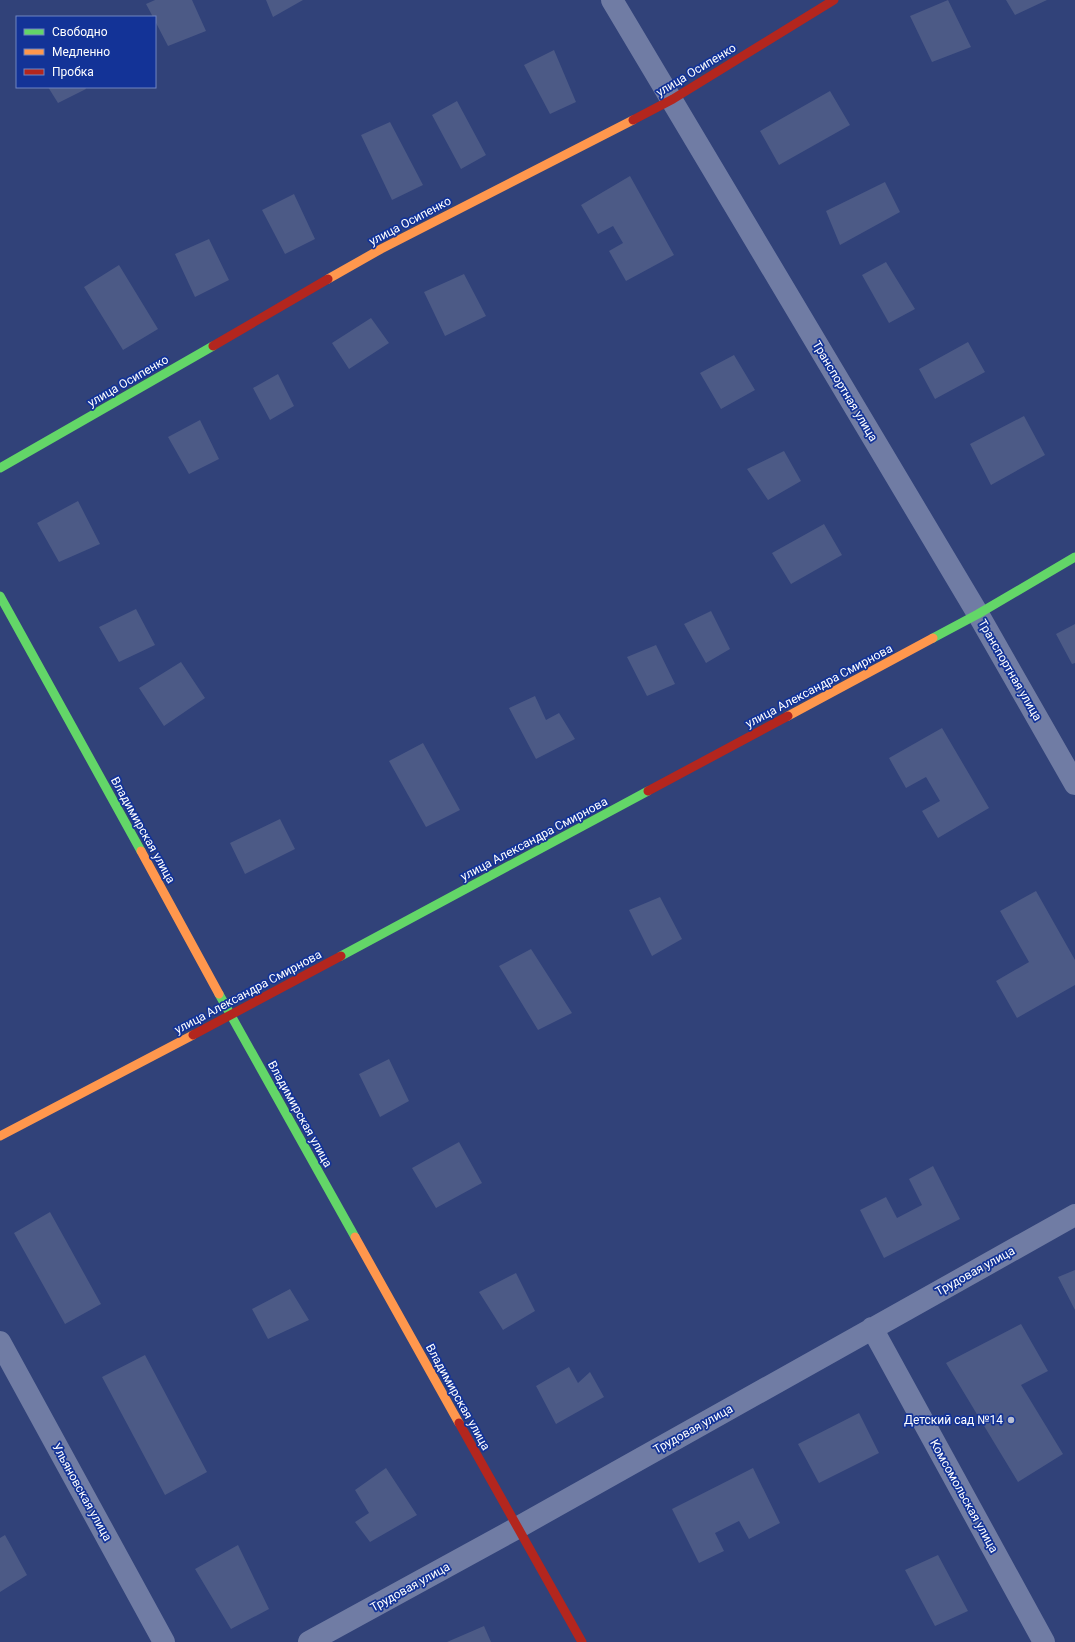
<svg xmlns="http://www.w3.org/2000/svg" width="1075" height="1642" font-family="Roboto,sans-serif">
<style>
.building{fill:#4c5a86}
.lines{fill:none;stroke-linecap:round;stroke-linejoin:round}
.street{stroke:#707ca4;stroke-width:22}
.fast{stroke:#63d668;stroke-width:9}
.slow{stroke:#ff974d;stroke-width:9}
.jam{stroke:#b3261e;stroke-width:9}
.poi-dot{fill:#b7bdd0;stroke:#133397;stroke-width:1.5}
.labels{text-anchor:middle;stroke-width:3.5;stroke-linejoin:round;paint-order:stroke}
.street-label{font-size:12px;fill:#fff;stroke:#133397}
.poi-label{font-size:12px;fill:#fff;stroke:#133397;text-anchor:end}
</style>
<rect width="100%" height="100%" fill="#314279"/>
<!-- building -->
<path class="building" d="M155,0H192L206,31L168,46L155,21V17H153L146,4Z
M266,0H303L273,17Z
M948,0L971,47L932,62L910,16Z
M1006,0H1047L1015,15Z
M554,50L576,102L550,114L524,65Z
M48,87H85L86,89L58,103Z
M830,91L850,125L779,165L760,131Z
M457,101L486,155L461,169L432,115Z
M390,122L423,185L392,200L361,135Z
M630,176L674,255L626,281L609,251L623,243L613,226L598,234L581,205Z
M885,182L900,212L840,245L826,211Z
M294,194L315,239L285,254L262,210Z
M209,239L229,280L195,297L175,254Z
M886,262L915,309L889,323L862,275Z
M119,265L158,329L123,350L84,287Z
M464,274L486,316L445,336L424,292Z
M371,318L389,343L349,369L332,343Z
M968,342L985,372L935,399L919,369Z
M734,355L755,390L721,409L700,373Z
M278,374L294,406L270,420L253,388Z
M1024,416L1045,455L991,485L970,444Z
M200,420L219,459L189,474L168,437Z
M784,451L801,481L768,500L747,469Z
M78,501L100,544L59,562L37,523Z
M824,524L842,555L791,584L772,553Z
M136,609L155,645L119,662L99,627Z
M711,611L730,649L706,663L684,624Z
M1075,624V663L1072,664L1056,634Z
M656,645L675,684L647,696L627,657Z
M181,662L205,698L164,726L139,688Z
M535,696L546,720L559,713L575,739L536,759L509,708Z
M942,728L989,808L938,838L922,811L940,801L926,777L906,788L889,758Z
M423,743L460,810L426,827L389,761Z
M280,819L295,849L245,874L230,843Z
M1036,891L1075,960V985L1017,1018L996,981L1029,962L1000,911Z
M660,897L682,939L652,956L629,910Z
M531,949L572,1013L538,1030L499,966Z
M389,1059L409,1101L380,1117L359,1074Z
M459,1142L482,1183L436,1208L412,1168Z
M933,1166L960,1219L884,1258L860,1210L886,1197L897,1218L922,1205L909,1179Z
M50,1212L101,1304L65,1324L14,1233Z
M1075,1270V1310L1058,1277Z
M516,1273L535,1311L503,1330L479,1292Z
M290,1289L309,1320L268,1339L252,1309Z
M1021,1324L1048,1371L1021,1385L1063,1454L1018,1482L946,1363Z
M145,1355L207,1472L165,1495L102,1377Z
M569,1367L578,1383L590,1372L604,1397L556,1424L536,1386Z
M859,1413L879,1453L819,1483L798,1444Z
M386,1468L417,1515L370,1542L355,1522L369,1513L355,1490Z
M753,1468L780,1523L749,1539L739,1521L715,1533L724,1551L699,1563L672,1509Z
M5,1535L27,1575L0,1592V1538Z
M238,1545L269,1609L231,1629L195,1569Z
M938,1555L968,1611L935,1626L905,1570Z
M484,1626L491,1642H447Z"/>
<g class="lines">
<!-- street -->
<path class="street" d="M612,0L978,614L1075,784
M872,1328L1044,1642
M0,1342L164,1642
M309,1642L517,1528L1075,1215"/>
<!-- fast -->
<path class="fast" d="M0,468L213,346
M0,596L141,851
M933,638L978,614L1075,557
M341,956L648,791
M219,994L355,1237"/>
<!-- slow -->
<path class="slow" d="M328,279L381,249L633,120
M788,716L933,638
M141,851L219,994
M0,1136L193,1035
M355,1237L459,1423"/>
<!-- jam -->
<path class="jam" d="M633,120L673,99L834,0
M213,346L328,279
M648,791L788,716
M193,1035L341,956
M459,1423L582,1642"/>
</g>
<!-- markers -->
<circle class="poi-dot" cx="1011" cy="1420" r="4"/>
<g class="labels">
<!-- street labels -->
<g class="street-label">
<text transform="translate(696 70) rotate(-31)" y="4">улица Осипенко</text>
<text transform="translate(410 221) rotate(-28)" y="4">улица Осипенко</text>
<text transform="translate(128 381) rotate(-30)" y="4">улица Осипенко</text>
<text transform="translate(845 391) rotate(59)" y="4">Транспортная улица</text>
<text transform="translate(1010 670) rotate(60)" y="4">Транспортная улица</text>
<text transform="translate(819 686) rotate(-28)" y="4">улица Александра Смирнова</text>
<text transform="translate(143 830) rotate(61)" y="4">Владимирская улица</text>
<text transform="translate(534 839) rotate(-28)" y="4">улица Александра Смирнова</text>
<text transform="translate(248 992) rotate(-28)" y="4">улица Александра Смирнова</text>
<text transform="translate(300 1114) rotate(61)" y="4">Владимирская улица</text>
<text transform="translate(975 1271) rotate(-29)" y="4">Трудовая улица</text>
<text transform="translate(458 1397) rotate(61)" y="4">Владимирская улица</text>
<text transform="translate(693 1429) rotate(-29)" y="4">Трудовая улица</text>
<text transform="translate(82 1492) rotate(61)" y="4">Ульяновская улица</text>
<text transform="translate(964 1496) rotate(61)" y="4">Комсомольская улица</text>
<text transform="translate(410 1587) rotate(-29)" y="4">Трудовая улица</text>
</g>
<!-- poi labels -->
<g class="poi-label">
<text x="1003" y="1424">Детский сад №14</text>
</g>
</g>
<!-- legend -->
<rect x="16" y="16" width="140" height="72" fill="#133397" stroke="#7185c1"/>
<rect x="24" y="29" width="20" height="6" fill="#63d668" stroke="#7185c1"/>
<text x="52" y="36" font-size="12" fill="#ffffff">Свободно</text>
<rect x="24" y="49" width="20" height="6" fill="#ff974d" stroke="#7185c1"/>
<text x="52" y="56" font-size="12" fill="#ffffff">Медленно</text>
<rect x="24" y="69" width="20" height="6" fill="#b3261e" stroke="#7185c1"/>
<text x="52" y="76" font-size="12" fill="#ffffff">Пробка</text>
</svg>
